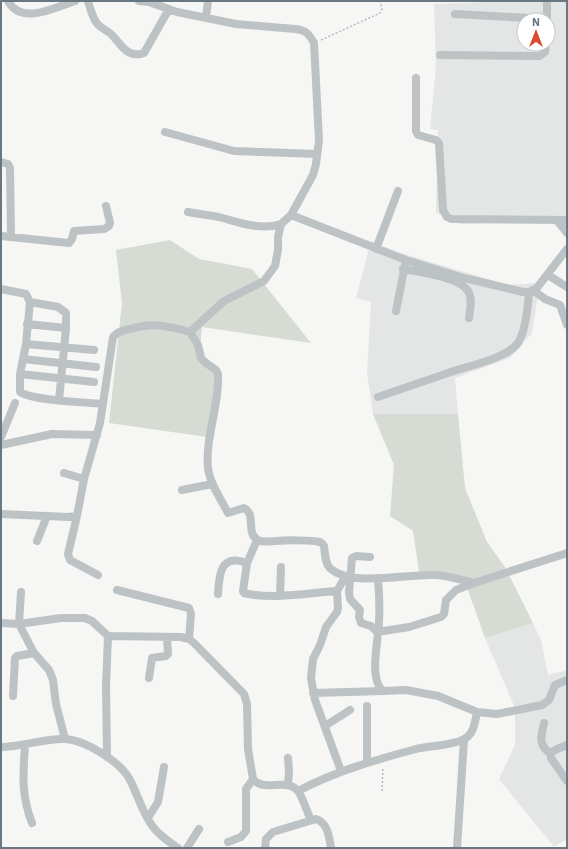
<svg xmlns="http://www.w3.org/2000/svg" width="568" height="849" font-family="'IBM Plex Sans',sans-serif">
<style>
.built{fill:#e4e5e5;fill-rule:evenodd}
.green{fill:#d6dbd3}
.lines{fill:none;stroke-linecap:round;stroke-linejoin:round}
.path{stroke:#b8bbbd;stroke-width:1.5;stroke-dasharray:2 2;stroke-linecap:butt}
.minor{stroke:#bdc2c5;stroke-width:8}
</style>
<rect width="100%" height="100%" fill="#f6f6f4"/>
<!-- built -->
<path class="built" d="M527,1H567V236L550,221L461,224L436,213L438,130L430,129L436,66L434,4ZM524,20H548V44H524Z
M371,241L394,251L508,285L540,283L532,333L510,358L455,378L458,414H373L367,373L371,302L356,298Z
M533,623L541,640L548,675L567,670V839L554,847L499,779L515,745V708L485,638Z"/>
<!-- green -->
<path class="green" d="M170,240L199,259L252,269L311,343L202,327L199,361L216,375L214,438L109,423L122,303L116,250Z
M373,414H458L465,488L487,542L505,567L533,623L485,638L464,579L419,572L413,531L390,516L394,465Z"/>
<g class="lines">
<!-- path -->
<path class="path" d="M321,40L380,13L382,9L380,1
M382,791L383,767"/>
<!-- minor -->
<path class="minor" d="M8,1C21,26 56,7 75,1
M88,1C90,8 92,16 96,22C100,28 106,30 111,34C121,44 127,59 144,53L169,9
M455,14L547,19
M206,17L208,1
M547,20V1
M440,55L540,56L545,52L546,44
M416,78V131L418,135L436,140L439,143L443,210L447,217L451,219L567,220
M165,132L234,151L317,154
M1,162L8,164L10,168L11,237
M188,212C198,214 209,215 219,217C238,222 261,231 281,224
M291,215L406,260L464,278L523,292H529L536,289L567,249
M558,221L567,233
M1,236L69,243L72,239L74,231L104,229L109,226L110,223L106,206
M376,249L398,191
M403,269C419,272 459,277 468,291C473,298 470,310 469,318
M548,275L567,287
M1,289L26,294L30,302L26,344L20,374V392C33,401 85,402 103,404
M533,290L545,299L560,305L567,325
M30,302L58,307L66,313V328L59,400
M396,311L405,265
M27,324L66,328
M190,332L198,345L201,358L206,363L216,370L218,374C220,404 205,437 208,468C210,484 221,499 228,513L244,508C257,515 245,533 258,540C262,543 271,541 276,541C286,540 311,540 320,542C322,543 323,544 324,546C325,553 325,565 331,569C352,587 406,574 433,575C447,575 461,580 474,583
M26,344L94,350
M23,359L96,367
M20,374L94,382
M378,397C402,389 425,381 448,373C467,366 506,359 518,343C526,330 528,307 529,292
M1,437L15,403
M1,445L52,434L97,435
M64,473L84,479
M182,490L212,484
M1,514L68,517L77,516
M257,540L247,563L243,591L244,593C272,600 308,593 337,591
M37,541L47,516
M370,557L356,556L352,558L349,592L350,599L360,610L359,617L361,623L371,626L377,632L409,627L441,617L444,614L446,600L456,590L474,583L567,553
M98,575L70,560L68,554L77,516L84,479L100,423L113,337C117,332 124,330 130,329C153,322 168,326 190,332L224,301L264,281L275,266L278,250V237L281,224L291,215L313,175L316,164L319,140L314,43C309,34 306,30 295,29L236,24L177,12L149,2L139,1
M378,578C379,592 380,607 379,621C379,638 368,679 383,691L406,690L438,696L477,712L497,714L542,705L549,700L555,685L567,680
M117,590L189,608L191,614L189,639
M21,592L19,624L34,653L49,670L53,680L56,704L65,739
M218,594C219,575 220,553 247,563
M280,596L281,567
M1,623L19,624L61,618H85L92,621L108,636L181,637L189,639L194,643L244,694L247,704L248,749L253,779C263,793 287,777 298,791C303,798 307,812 311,820
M149,678L152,658L166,656L168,654L167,637
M313,693L383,691
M13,696L15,658L17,656L34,653
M367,706V763
M544,723C541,736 538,745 550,753
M325,726L350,710
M25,745C23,774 21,795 32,823
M567,745L557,749L550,753L551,758L567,781
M1,747C22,747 45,738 65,739C85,740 121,762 130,780C138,795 142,813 153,827C159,835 169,842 178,848
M107,757L106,686L108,636
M341,771L315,700L311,678L313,659L320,645L326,627L337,612L338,608L337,591L345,577
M288,785L289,771L288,758
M298,791C336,771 375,760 416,749C428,746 456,745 464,739C474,734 475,722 477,712
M148,818L158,802L164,767
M228,842L241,837L246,831V789L253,779
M187,848L199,829
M265,848L266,839L273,832L316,819C328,823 329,837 331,848
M457,848L464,740"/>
</g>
<!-- border -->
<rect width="568" height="849" fill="none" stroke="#677883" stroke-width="4"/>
<!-- north arrow -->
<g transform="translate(536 32)"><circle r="19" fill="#ffffff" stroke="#c2c9cd"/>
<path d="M0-3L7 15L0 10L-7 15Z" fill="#d84d32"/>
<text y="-6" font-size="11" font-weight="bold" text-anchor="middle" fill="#677883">N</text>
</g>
</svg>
